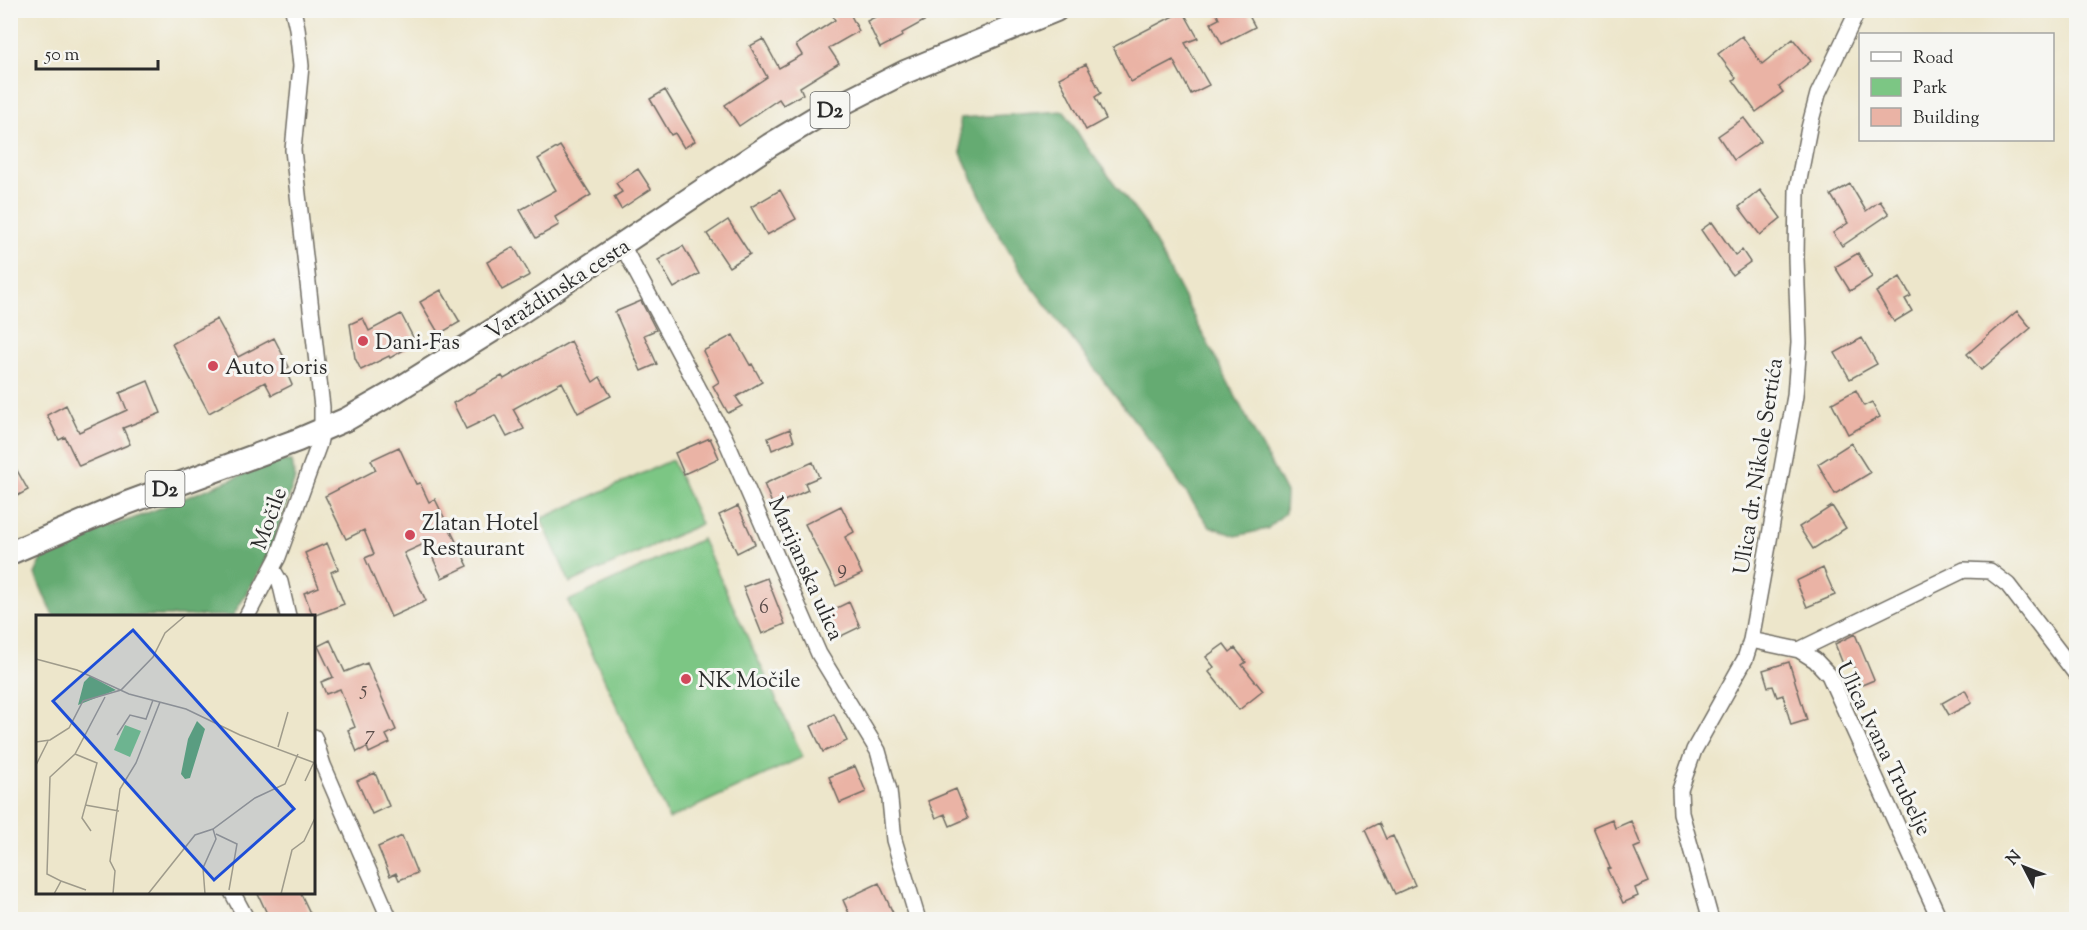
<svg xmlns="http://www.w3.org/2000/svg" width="2087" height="930" font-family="'Sorts Mill Goudy',serif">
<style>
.green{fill:#7cc684;stroke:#547858;stroke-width:1.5}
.forest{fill:#65ab72;stroke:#486b4e;stroke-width:1.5}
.building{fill:#eab3a5}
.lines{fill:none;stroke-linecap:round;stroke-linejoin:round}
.street-casing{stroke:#6f6c63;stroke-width:18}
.primary-casing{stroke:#6f6c63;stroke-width:26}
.street{stroke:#fff;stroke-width:15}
.primary{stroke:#fff;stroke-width:22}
.poi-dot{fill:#d1495b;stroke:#f6f6f2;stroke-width:2}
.labels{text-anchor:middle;stroke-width:6;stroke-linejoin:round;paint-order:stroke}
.number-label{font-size:20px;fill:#5b4d4a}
.shield{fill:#f6f6f2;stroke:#686867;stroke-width:1.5}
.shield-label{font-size:21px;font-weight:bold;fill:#2b2b2b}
.street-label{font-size:22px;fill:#2b2b2b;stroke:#f6f6f2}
.poi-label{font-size:22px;fill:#2b2b2b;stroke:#f6f6f2;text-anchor:start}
.inset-road{fill:none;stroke:#9f9b8b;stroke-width:1.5}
.view{fill:#1d4ed8;fill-opacity:0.15;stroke:#1d4ed8;stroke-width:3}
.inset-edge{fill:none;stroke:#2b2b2b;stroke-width:3}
</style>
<rect width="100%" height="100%" fill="#f6f6f2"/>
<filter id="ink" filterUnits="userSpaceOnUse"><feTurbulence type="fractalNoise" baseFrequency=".0167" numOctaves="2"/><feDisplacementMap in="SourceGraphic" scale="12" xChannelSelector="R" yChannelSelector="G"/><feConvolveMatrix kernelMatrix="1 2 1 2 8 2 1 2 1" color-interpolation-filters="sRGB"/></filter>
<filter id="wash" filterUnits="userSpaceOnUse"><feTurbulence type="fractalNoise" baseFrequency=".008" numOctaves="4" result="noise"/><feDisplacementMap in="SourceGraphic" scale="24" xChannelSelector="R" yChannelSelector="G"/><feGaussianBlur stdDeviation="1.35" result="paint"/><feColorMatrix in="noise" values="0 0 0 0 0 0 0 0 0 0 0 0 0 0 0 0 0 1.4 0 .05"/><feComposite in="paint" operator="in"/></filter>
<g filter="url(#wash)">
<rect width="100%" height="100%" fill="#ede6cb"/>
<!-- green -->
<path class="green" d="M672,460L701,524L570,583L541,519Z
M702,539L803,757L669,819L568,601Z"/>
<!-- forest -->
<path class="forest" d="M1064,111L1086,146L1146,225L1286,493L1285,513L1267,529L1236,536L1209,526L1157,450L1023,275L994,226L961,153L960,118Z
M278,461H292L295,479L268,557L233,616H53L35,574L43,557L53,544L132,519Z"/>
<g id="blocks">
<!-- building -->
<path class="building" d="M830,10H848L859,31L829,48L839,63L800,87L803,94L783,105L779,99L739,126L725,105L767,77L750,46L763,39L779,68L802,55L796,45L835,20Z
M889,10H944L902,33L903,36L880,48L867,21Z
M1215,10H1246L1255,27L1222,44L1211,23L1219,19Z
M1183,11L1198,38L1185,43L1209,85L1191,94L1173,60L1131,82L1113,47Z
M1742,36L1762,64L1793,39L1811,61L1779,87L1783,92L1756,112L1733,80L1736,78L1718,54Z
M1086,64L1101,93L1095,97L1106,119L1086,130L1059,78Z
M665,90L695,141L684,148L675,133L671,135L650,99Z
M1744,118L1761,141L1734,160L1718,136Z
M560,146L591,195L555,217L559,225L536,238L520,210L556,190L538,159Z
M638,169L651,189L621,209L614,197L622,192L616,183Z
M1850,184L1866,211L1880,201L1889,214L1842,246L1833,233L1848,223L1831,195Z
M780,190L796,219L767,235L751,207Z
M1760,190L1781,218L1760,235L1739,207Z
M728,220L750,254L729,267L707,234Z
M1712,222L1735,255L1742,250L1750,262L1732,275L1701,230Z
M683,246L699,274L674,288L658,260Z
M514,247L530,275L502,290L487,262Z
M1858,253L1872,277L1850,291L1835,267Z
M1900,277L1911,296L1905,299L1912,311L1894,322L1876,292Z
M441,290L460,322L439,334L420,302Z
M641,301L656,330L644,335L657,364L641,371L615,312Z
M2017,311L2031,328L1981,370L1967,354Z
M401,314L416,343L390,358L389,356L361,370L355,358L350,324L363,318L369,331Z
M217,319L238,357L274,338L289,367L285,369L292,385L272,395L265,382L209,413L172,344Z
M733,335L750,365L752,364L762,382L736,397L742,406L728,413L713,386L719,382L703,351Z
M1862,338L1877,364L1850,379L1835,353Z
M571,341L593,382L600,377L611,396L578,413L562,382L513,409L524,429L507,437L495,415L466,429L453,403L502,376L504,379Z
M148,381L161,413L123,428L130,444L79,466L65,437L59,440L47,415L66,405L79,432L127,410L120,393Z
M1856,390L1864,406L1872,402L1880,417L1848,434L1832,403Z
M790,429L794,441L772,450L768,438Z
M710,438L719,458L684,474L675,453Z
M1851,443L1870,473L1835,494L1818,464Z
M399,447L416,484L420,483L429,502L435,499L468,566L442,578L426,543L404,553L426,601L391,617L365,558L374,554L364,530L346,539L325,496L376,470L371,460Z
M10,458L28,490L10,500Z
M813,462L819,477L805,483L808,490L773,506L764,484Z
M738,506L755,544L737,553L719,515Z
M841,506L854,532L845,537L862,574L836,586L805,524Z
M1832,506L1846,528L1813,549L1799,527Z
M327,543L338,569L331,572L344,604L313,616L304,593L319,587L305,553Z
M1823,568L1835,595L1807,607L1796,581Z
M767,578L785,624L762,634L743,587Z
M849,602L860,627L837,638L826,613Z
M1855,634L1874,680L1862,685L1851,660L1843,664L1835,644Z
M330,640L345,672L367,663L396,730L386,735L390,743L369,753L367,747L357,752L348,730L355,727L340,689L326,694L321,682L333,677L318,646Z
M1224,644L1230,652L1235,648L1246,662L1242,665L1263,691L1239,710L1209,672L1214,667L1206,657Z
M1789,662L1807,720L1791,725L1783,695L1777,697L1773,686L1768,687L1763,670Z
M1965,690L1972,703L1949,715L1942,703Z
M834,714L847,741L823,752L811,726Z
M855,766L866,792L840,803L829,777Z
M375,773L389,806L372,814L357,781Z
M956,789L968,818L950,826L945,814L936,818L928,801Z
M1612,819L1615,828L1631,821L1641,845L1634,848L1649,882L1635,888L1638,896L1623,903L1607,869L1610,868L1593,827Z
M1379,823L1386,839L1393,836L1415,885L1395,894L1365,830Z
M402,836L417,873L399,880L396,873L390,876L378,847Z
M879,883L893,913L879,920H852L843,900Z
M257,892H300L310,913L297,920H270Z"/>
</g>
</g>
<g filter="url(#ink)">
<use href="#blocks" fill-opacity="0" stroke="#6f6c63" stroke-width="1.5"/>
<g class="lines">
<defs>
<path id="street" d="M622,245L725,438L819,654L878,751L889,790L894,840L918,920
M273,570L280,582L288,616
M247,616L278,557L319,444L322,430V407L293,150L301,66L297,28L293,10
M1751,640L1799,650L1815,660L1829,675L1940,920
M1799,650L1964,570L1990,571L2008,585L2076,674
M314,737L323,765L390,920
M232,892L247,920
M1711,920L1681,813L1680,790L1694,750L1745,659L1751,640L1795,396L1799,343L1796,258L1797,190L1809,128L1818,94L1858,10"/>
<path id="primary" d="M10,553L127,503L298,440L347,419L394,392L506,322L770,145L820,115L905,72L1056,10"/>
</defs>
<!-- street casing -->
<use href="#street" class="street-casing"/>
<!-- primary casing -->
<use href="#primary" class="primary-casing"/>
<!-- street -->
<use href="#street" class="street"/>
<!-- primary -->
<use href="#primary" class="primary"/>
</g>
</g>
<!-- markers -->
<g class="poi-dot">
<circle cx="363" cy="341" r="6"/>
<circle cx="213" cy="366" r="6"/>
<circle cx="410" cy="535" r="6"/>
<circle cx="686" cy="679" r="6"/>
</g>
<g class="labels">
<!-- number labels -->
<g class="number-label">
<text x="842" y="574">9</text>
<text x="764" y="613">6</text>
<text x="364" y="695">5</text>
<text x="370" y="740">7</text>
</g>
<!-- shield labels -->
<g class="shield">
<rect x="810.5" y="92" width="39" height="36" rx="4.5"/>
<rect x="145.5" y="471" width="39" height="36" rx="4.5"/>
</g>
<g class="shield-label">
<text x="830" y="117">D2</text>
<text x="165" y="496">D2</text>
</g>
<!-- street labels -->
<g class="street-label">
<text transform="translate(557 288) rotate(-33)" y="8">Varaždinska cesta</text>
<text transform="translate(1757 466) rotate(-81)" y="8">Ulica dr. Nikole Sertića</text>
<text transform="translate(268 518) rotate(-70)" y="8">Močile</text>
<text transform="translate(807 568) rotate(66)" y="8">Marijanska ulica</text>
<text transform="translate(1885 748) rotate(64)" y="8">Ulica Ivana Trubelje</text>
</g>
<!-- poi labels -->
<g class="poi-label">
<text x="375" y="349">Dani-Fas</text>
<text x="225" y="374">Auto Loris</text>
<text x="422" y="530">Zlatan Hotel<tspan x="422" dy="25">Restaurant</tspan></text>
<text x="698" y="687">NK Močile</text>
</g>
</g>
<!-- overview -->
<g transform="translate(36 615)">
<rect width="279" height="279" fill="#ede6cb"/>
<path d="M89,110L105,116L94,142L78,135Z" fill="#7cc684"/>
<path d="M54,61L80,75L42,90L48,67ZM161,106L169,114L154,163L149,164L145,159L152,124Z" fill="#65ab72"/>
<path class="inset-road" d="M0,44L41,55L93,79L150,94L204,120L279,148M81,120L94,100L110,104L117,85M0,127L14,125L33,113L47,86L85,75L117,42L129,18L150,0M242,132L252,97M39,139L61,148L46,203L55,216M0,150L12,126M269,166L278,147M49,190L83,196M180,219L201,229L193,275M25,266L50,275M18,279L25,266L11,259L14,162L39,139L69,82M77,279L79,256L74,246L84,174L100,148L124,87M112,279L159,220L177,214L219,183L249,169L262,139M169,279L167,253L180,224L177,214M245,279L256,235L268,226L279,203"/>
<path class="view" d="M97,15L258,194L178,265L17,86Z"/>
<rect width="279" height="279" class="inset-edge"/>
</g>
<!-- margin -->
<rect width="2087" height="930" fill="none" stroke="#f6f6f2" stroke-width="36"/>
<!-- legend -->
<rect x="1859" y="33" width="195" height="108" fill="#f6f6f2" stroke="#a5a5a2" stroke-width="1.5"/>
<rect x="1871" y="52" width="30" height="9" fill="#ffffff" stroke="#a5a5a2" stroke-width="1.5"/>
<text x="1913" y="63" font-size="18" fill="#2b2b2b">Road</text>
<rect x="1871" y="78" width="30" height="18" fill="#7cc684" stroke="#a5a5a2" stroke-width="1.5"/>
<text x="1913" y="93" font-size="18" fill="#2b2b2b">Park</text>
<rect x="1871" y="108" width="30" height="18" fill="#eab3a5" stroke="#a5a5a2" stroke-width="1.5"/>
<text x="1913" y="123" font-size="18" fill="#2b2b2b">Building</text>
<!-- north arrow -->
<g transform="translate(2024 867) rotate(312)" stroke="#f6f6f2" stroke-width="4.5" paint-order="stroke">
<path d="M0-4.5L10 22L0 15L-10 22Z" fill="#2b2b2b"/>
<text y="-9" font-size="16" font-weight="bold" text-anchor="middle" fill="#2b2b2b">N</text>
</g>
<!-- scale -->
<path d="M36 60v9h122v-9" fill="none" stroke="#2b2b2b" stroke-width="3"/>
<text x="45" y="60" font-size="18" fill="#2b2b2b" stroke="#f6f6f2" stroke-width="4.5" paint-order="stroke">50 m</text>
</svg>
